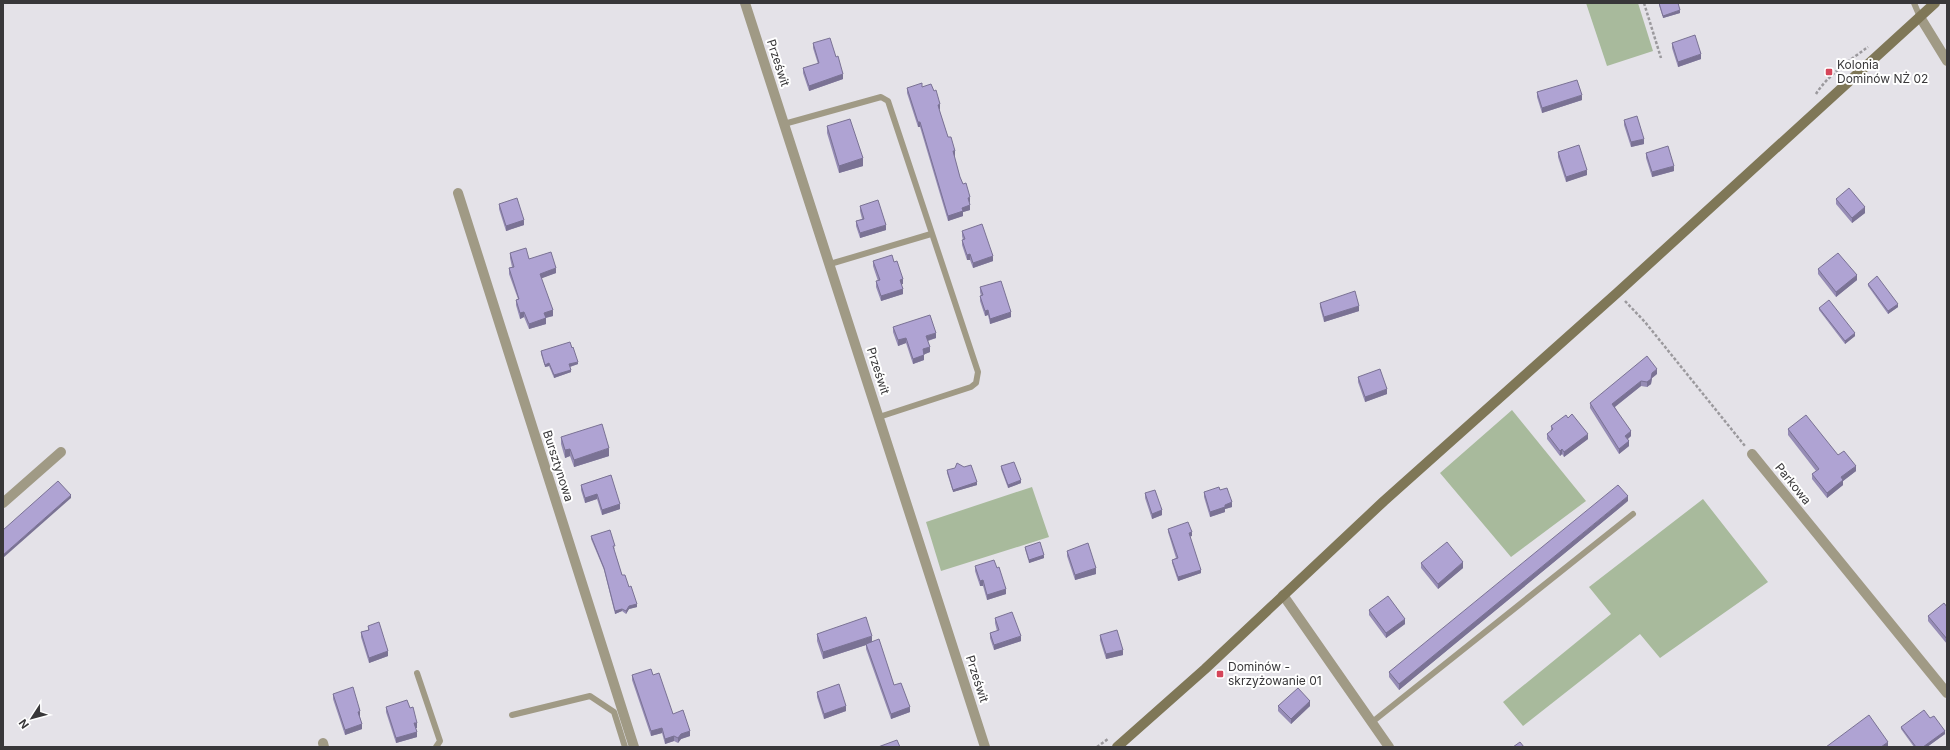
<svg xmlns="http://www.w3.org/2000/svg" width="1950" height="750" font-family="Inter,sans-serif">
<style>
.green{fill:#a8ba9c}
.lines{fill:none;stroke-linecap:round;stroke-linejoin:round}
.path{stroke:#9b999d;stroke-width:2.5;stroke-dasharray:3 2;stroke-linecap:butt}
.lane{stroke:#a09a85;stroke-width:6}
.street{stroke:#a09a85;stroke-width:10}
.secondary{stroke:#7f7757;stroke-width:10}
.wall{fill:#968cb5}
.shaded-wall{fill:#7a7294}
.building{fill:#afa3d3;stroke:#7a7294}
.poi-dot{fill:#d54559;stroke:#fff;stroke-width:1.5}
.labels{text-anchor:middle;stroke-width:4;stroke-linejoin:round;paint-order:stroke}
.street-label{font-size:12px;fill:#383739;stroke:#fff}
.poi-label{font-size:12px;fill:#383739;stroke:#fff;text-anchor:start}
</style>
<rect width="100%" height="100%" fill="#e4e2e8"/>
<!-- green -->
<path class="green" d="M1586,3H1638L1653,51L1607,66Z
M1512,410L1586,501L1511,557L1440,473Z
M1032,487L1049,537L941,571L926,522Z
M1703,499L1768,582L1660,658L1640,634L1523,726L1503,702L1611,614L1589,587Z"/>
<g class="lines">
<!-- path -->
<path class="path" d="M1644,3L1661,58
M1816,94C1826,77 1851,59 1868,47
M1625,301L1645,322L1745,446
M1097,747L1108,739"/>
<!-- lane -->
<path class="lane" d="M1914,3L1920,17
M784,124L881,97L888,101L978,372L976,383L971,387L879,417
M830,264L931,234
M417,673L440,741L436,747
M512,715L590,696L614,712L625,747
M1371,723L1633,514"/>
<!-- street -->
<path class="street" d="M745,3L985,747
M1920,17L1947,61
M458,193L634,747
M1752,454L1947,693
M3,503L61,452
M1283,595L1389,747
M323,743L324,747"/>
<!-- secondary -->
<path class="secondary" d="M1117,747L1205,669L1384,501L1617,293L1935,3"/>
</g>
<!-- wall -->
<path class="wall" d="M1659,3L1680,13L1663,18L1659,5Z
M813,43L843,79L809,91L803,73V68L818,64L813,48Z
M1672,43L1701,59L1678,67L1672,48Z
M907,88L934,91L940,109H939L948,137L955,156H954L960,177L970,202L969,203L970,210L963,212V216L948,221L920,127H918L907,93Z
M1537,92L1582,100L1542,113L1537,97Z
M1624,120L1644,144L1631,147L1624,125Z
M827,126L863,166L839,173L827,133Z
M1558,152L1587,175L1566,182L1558,157Z
M1646,153L1674,171L1652,177L1646,158Z
M1836,199L1865,213L1852,223L1836,204Z
M499,204L524,225L506,231L499,209Z
M860,206L886,230L860,238L856,226V221L862,219L860,211Z
M962,231L993,261L973,268L970,260H967L962,245V240H963L962,236Z
M510,253L529,259L556,273L541,278L553,316L546,318V324L529,329L524,317L520,319L516,305V300L518,299L509,274V268L512,267L510,258Z
M873,261L894,262L903,284H901L903,294L881,301L876,287V281H878L873,266Z
M1818,269L1857,280L1836,297L1818,274Z
M1868,284L1898,307L1888,314L1868,286Z
M980,287L1011,317L990,324L988,315L985,316L980,301V296H981L980,292Z
M1320,303L1359,311L1324,322L1320,307Z
M1819,308L1855,336L1845,344L1819,310Z
M893,327L936,338L928,341L930,352L924,354V360L913,364L906,343L898,346L893,332Z
M541,351L578,364L570,367L571,372L554,378L549,366L545,367L541,354Z
M1657,374L1652,378L1651,384L1647,387L1641,386L1615,407L1631,436L1628,439L1629,446L1619,454L1590,408V403Z
M1358,377L1387,394L1365,402L1358,382Z
M1551,426L1588,439L1564,457L1562,454L1560,456L1547,439V434L1551,431Z
M1788,429L1838,455L1856,471L1843,481V485L1827,498L1812,479V474L1816,471L1788,435Z
M561,437L609,456L574,467L570,456L565,458L561,444Z
M1001,466L1021,483L1008,488L1001,469Z
M947,470L977,485L953,492L947,473Z
M611,475L620,509L602,515L597,499L585,503L581,490V485Z
M1220,490L1232,507L1225,509V512L1210,517L1204,497V492Z
M1145,493L1162,515L1152,519L1145,498Z
M1628,501L1399,690L1389,677V672Z
M1168,529L1192,536H1190L1201,573L1178,581L1172,563V560L1176,558L1168,532Z
M591,536L615,548L614,549L622,575L629,587L637,607L629,609L626,614L622,611L615,614L604,570L591,539Z
M1025,547L1044,558L1029,563L1025,549Z
M1067,551L1096,574L1075,580L1067,556Z
M1421,563L1463,568L1438,589L1421,568Z
M975,566L1006,594L987,600L983,586H980L975,571Z
M1947,607V644L1928,621V616Z
M1369,610L1405,624L1386,638L1369,615Z
M995,618L1021,641L994,650L990,638V633L997,631L995,623Z
M368,626L388,656L369,663L361,637V632L368,630Z
M817,634L872,642L894,685L910,712L891,719L866,649V645L823,659L817,641Z
M1100,635L1123,655L1106,659L1100,640Z
M632,675H653L673,714L690,736L681,739L678,743L674,741L665,744L662,733L651,736L632,680Z
M817,692L846,711L824,719L817,697Z
M333,694L360,716V717L362,729L345,735L333,699Z
M1278,706H1310L1291,724L1278,711Z
M386,707L410,708L417,728H416L417,737L396,743L386,712Z
M1901,727L1945,734L1927,747H1914L1901,729Z"/>
<!-- shaded-wall -->
<path class="shaded-wall" d="M1680,10V13L1663,18V16Z
M1701,54V59L1678,67V62Z
M843,74V79L809,91V86Z
M1582,95V100L1542,113V108Z
M940,104V109L938,110V105Z
M918,122H920V127H918Z
M1644,139V144L1631,147V142Z
M953,151H955V156H953Z
M863,158V166L839,173V166Z
M1674,166V171L1652,177V172Z
M1587,170V175L1566,182V177Z
M970,197V202L968,203V198Z
M970,205V210L963,212V216L948,221V216L962,208Z
M1865,207V213L1852,223V218Z
M524,220V225L506,231V226Z
M886,225V230L860,238V233Z
M970,254V260H967V255Z
M993,256V261L973,268V263Z
M556,268V273L540,279V274Z
M1857,275V280L1836,297V292Z
M903,279V284L900,285V280Z
M903,289V294L881,301V296Z
M1898,304V307L1888,314V311Z
M1359,306V311L1324,322V317Z
M553,310V316L544,318V313Z
M988,310V315L985,316V311Z
M524,312V317L520,319V313Z
M1011,312V317L990,324V319Z
M546,318V324L529,329V324Z
M936,333V338L926,341V336Z
M1855,333V336L1845,344V341Z
M906,338V343L898,346V340Z
M930,347V352L923,355V349Z
M924,355V360L913,364V359Z
M578,362V364L569,367V364Z
M549,363V366L545,367V365Z
M1657,369V374L1652,378L1651,384L1647,387V382L1652,373Z
M571,370V372L554,378V375Z
M1641,381V386L1612,409V404Z
M1387,389V394L1365,402V397Z
M1631,431V436L1625,441V436Z
M1588,434V439L1564,457V452Z
M1629,441V446L1619,454V449Z
M609,448V456L574,467V460Z
M570,449V456L565,458V450Z
M1562,449V454L1560,456V451Z
M1856,466V471L1843,481V485L1827,498V493L1841,477Z
M1021,480V483L1008,488V485Z
M977,482V485L953,492V490Z
M597,494V499L585,503V498Z
M71,495V498L3,558V555Z
M1628,496V501L1399,690V684Z
M1232,502V507L1225,509V512L1210,517V512L1225,505Z
M620,504V509L602,515V510Z
M1162,510V515L1152,519V514Z
M1192,532V536L1189,537V533Z
M1044,555V558L1029,563V560Z
M1463,562V568L1438,589V584Z
M1096,568V574L1075,580V575Z
M1201,570V573L1178,581V577Z
M983,580V586H980V581Z
M1006,589V594L987,600V595Z
M637,604V607L629,609L626,614V611L629,606Z
M622,609V611L615,614V611Z
M1405,619V624L1386,638V633Z
M872,636V643L866,644V645L823,659V652Z
M1021,636V641L994,650V645Z
M1123,650V655L1106,659V654Z
M388,651V656L369,663V658Z
M1310,701V706L1291,724V719Z
M846,706V711L824,719V714Z
M910,707V712L891,719V714Z
M360,711V716L358,717V712Z
M414,723H417V728H414Z
M362,724V729L345,735V730Z
M662,728V733L651,736V731Z
M690,731V736L681,739L678,743V738L681,734Z
M1945,731V734L1927,747H1923Z
M417,732V737L396,743V738Z
M674,736V741L665,744V739Z
M1888,742V747H1881Z"/>
<!-- building -->
<path class="building" d="M1659,3H1678L1680,10L1663,16Z
M1695,35L1701,54L1678,62L1672,43Z
M830,38L836,57L838,56L843,74L809,86L803,68L819,63L813,43Z
M1577,80L1582,95L1542,108L1537,92Z
M922,83V87L931,84L934,91L936,90L940,104L938,105L940,112L948,137H951L955,151H953L960,177L963,184L966,183L970,197L968,198L970,205L962,208L963,211L948,216L920,122H918L907,88Z
M1637,116L1644,139L1631,142L1624,120Z
M850,119L863,158L839,166L827,126Z
M1579,145L1587,170L1566,177L1558,152Z
M1668,146L1674,166L1652,172L1646,153Z
M1849,188L1865,207L1852,218L1836,199Z
M517,198L524,220L506,226L499,204Z
M878,200L886,225L860,233L856,221L864,219L860,206Z
M982,224L993,256L973,263L970,254L967,255L962,240L965,239L962,231Z
M526,248L529,259L551,252L556,268L540,274L553,310L544,313L546,318L529,324L524,312L520,313L516,300L519,299L509,268L514,267L510,253Z
M1838,253L1857,275L1836,292L1818,269Z
M892,255L894,262L897,261L903,279L900,280L903,289L881,296L876,281L880,280L873,261Z
M1877,276L1898,304L1888,311L1868,284Z
M1001,281L1011,312L990,319L988,310L985,311L980,296L983,295L980,287Z
M1355,291L1359,306L1324,317L1320,303Z
M1829,300L1855,333L1845,341L1819,308Z
M930,315L936,333L926,336L930,347L923,349L924,355L913,359L906,338L898,340L893,327Z
M570,342L572,348L573,347L578,362L569,364L571,370L554,375L549,363L545,365L541,351Z
M1647,356L1657,369L1652,373L1651,379L1647,382L1641,381L1612,404L1631,431L1625,436L1629,441L1619,449L1590,403Z
M1380,369L1387,389L1365,397L1358,377Z
M1572,414L1588,434L1564,452L1562,449L1560,451L1547,434L1553,429L1551,426L1566,415L1568,418Z
M1806,415L1838,455L1844,451L1856,466L1841,477L1843,480L1827,493L1812,474L1819,469L1788,429Z
M602,424L609,448L574,460L570,449L565,450L561,437Z
M1014,462L1021,480L1008,485L1001,466Z
M957,463L964,467L971,465L977,482L953,490L947,470L955,468Z
M611,475L620,504L602,510L597,494L585,498L581,485Z
M58,481L71,495L3,555V530Z
M1618,485L1628,496L1399,684L1389,672Z
M1219,487L1220,490L1227,488L1232,502L1225,505V507L1210,512L1204,492Z
M1155,490L1162,510L1152,514L1145,493Z
M1188,522L1192,532L1189,533L1201,570L1178,577L1172,560L1178,558L1168,529Z
M610,530L615,546H613L622,575H625L629,587L631,586L637,604L629,606L626,611L622,609L615,611L604,568L591,536Z
M1040,542L1044,555L1029,560L1025,547Z
M1447,542L1463,562L1438,584L1421,563Z
M1088,543L1096,568L1075,575L1067,551Z
M994,560L997,568L999,567L1006,589L987,595L983,580L980,581L975,566Z
M1388,596L1405,619L1386,633L1369,610Z
M1944,603L1947,607V639L1928,616Z
M1012,612L1021,636L994,645L990,633L999,630L995,618Z
M866,617L872,636L823,652L817,634Z
M379,622L388,651L369,658L361,632L369,630L368,626Z
M1117,630L1123,650L1106,654L1100,635Z
M879,639L894,685L901,683L910,707L891,714L866,644Z
M651,669L653,675L659,673L673,714L683,710L690,731L681,734L678,738L674,736L665,739L662,728L651,731L632,675Z
M839,684L846,706L824,714L817,692Z
M353,687L360,711L358,712L362,724L345,730L333,694Z
M1298,688L1310,701L1291,719L1278,706Z
M407,700L410,708L413,707L417,723H414L417,732L396,738L386,707Z
M1924,710L1930,718L1934,716L1945,731L1923,747H1916L1901,727Z
M1869,715L1888,742L1881,747H1826Z
M897,740L900,747H878Z
M1520,742L1524,747H1513Z"/>
<!-- markers -->
<g class="poi-dot">
<rect x="1825" y="68" width="8" height="8" rx="2"/>
<rect x="1216" y="670" width="8" height="8" rx="2"/>
</g>
<g class="labels">
<!-- street labels -->
<g class="street-label">
<text transform="translate(778 63) rotate(72)" y="4">Prześwit</text>
<text transform="translate(878 371) rotate(72)" y="4">Prześwit</text>
<text transform="translate(558 466) rotate(72)" y="4">Bursztynowa</text>
<text transform="translate(1793 484) rotate(51)" y="4">Parkowa</text>
<text transform="translate(977 679) rotate(72)" y="4">Prześwit</text>
</g>
<!-- poi labels -->
<g class="poi-label">
<text x="1837" y="69">Kolonia<tspan x="1837" dy="14">Dominów NŻ 02</tspan></text>
<text x="1228" y="671">Dominów -<tspan x="1228" dy="14">skrzyżowanie 01</tspan></text>
</g>
</g>
<!-- border -->
<rect width="1950" height="750" fill="none" stroke="#383739" stroke-width="8"/>
<!-- north arrow -->
<g transform="translate(32 718) rotate(234)" stroke="#ffffff" stroke-width="3" paint-order="stroke">
<path d="M0-3L7 15L0 10L-7 15Z" fill="#383739"/>
<text y="-6" font-size="11" font-weight="bold" text-anchor="middle" fill="#383739">N</text>
</g>
</svg>
